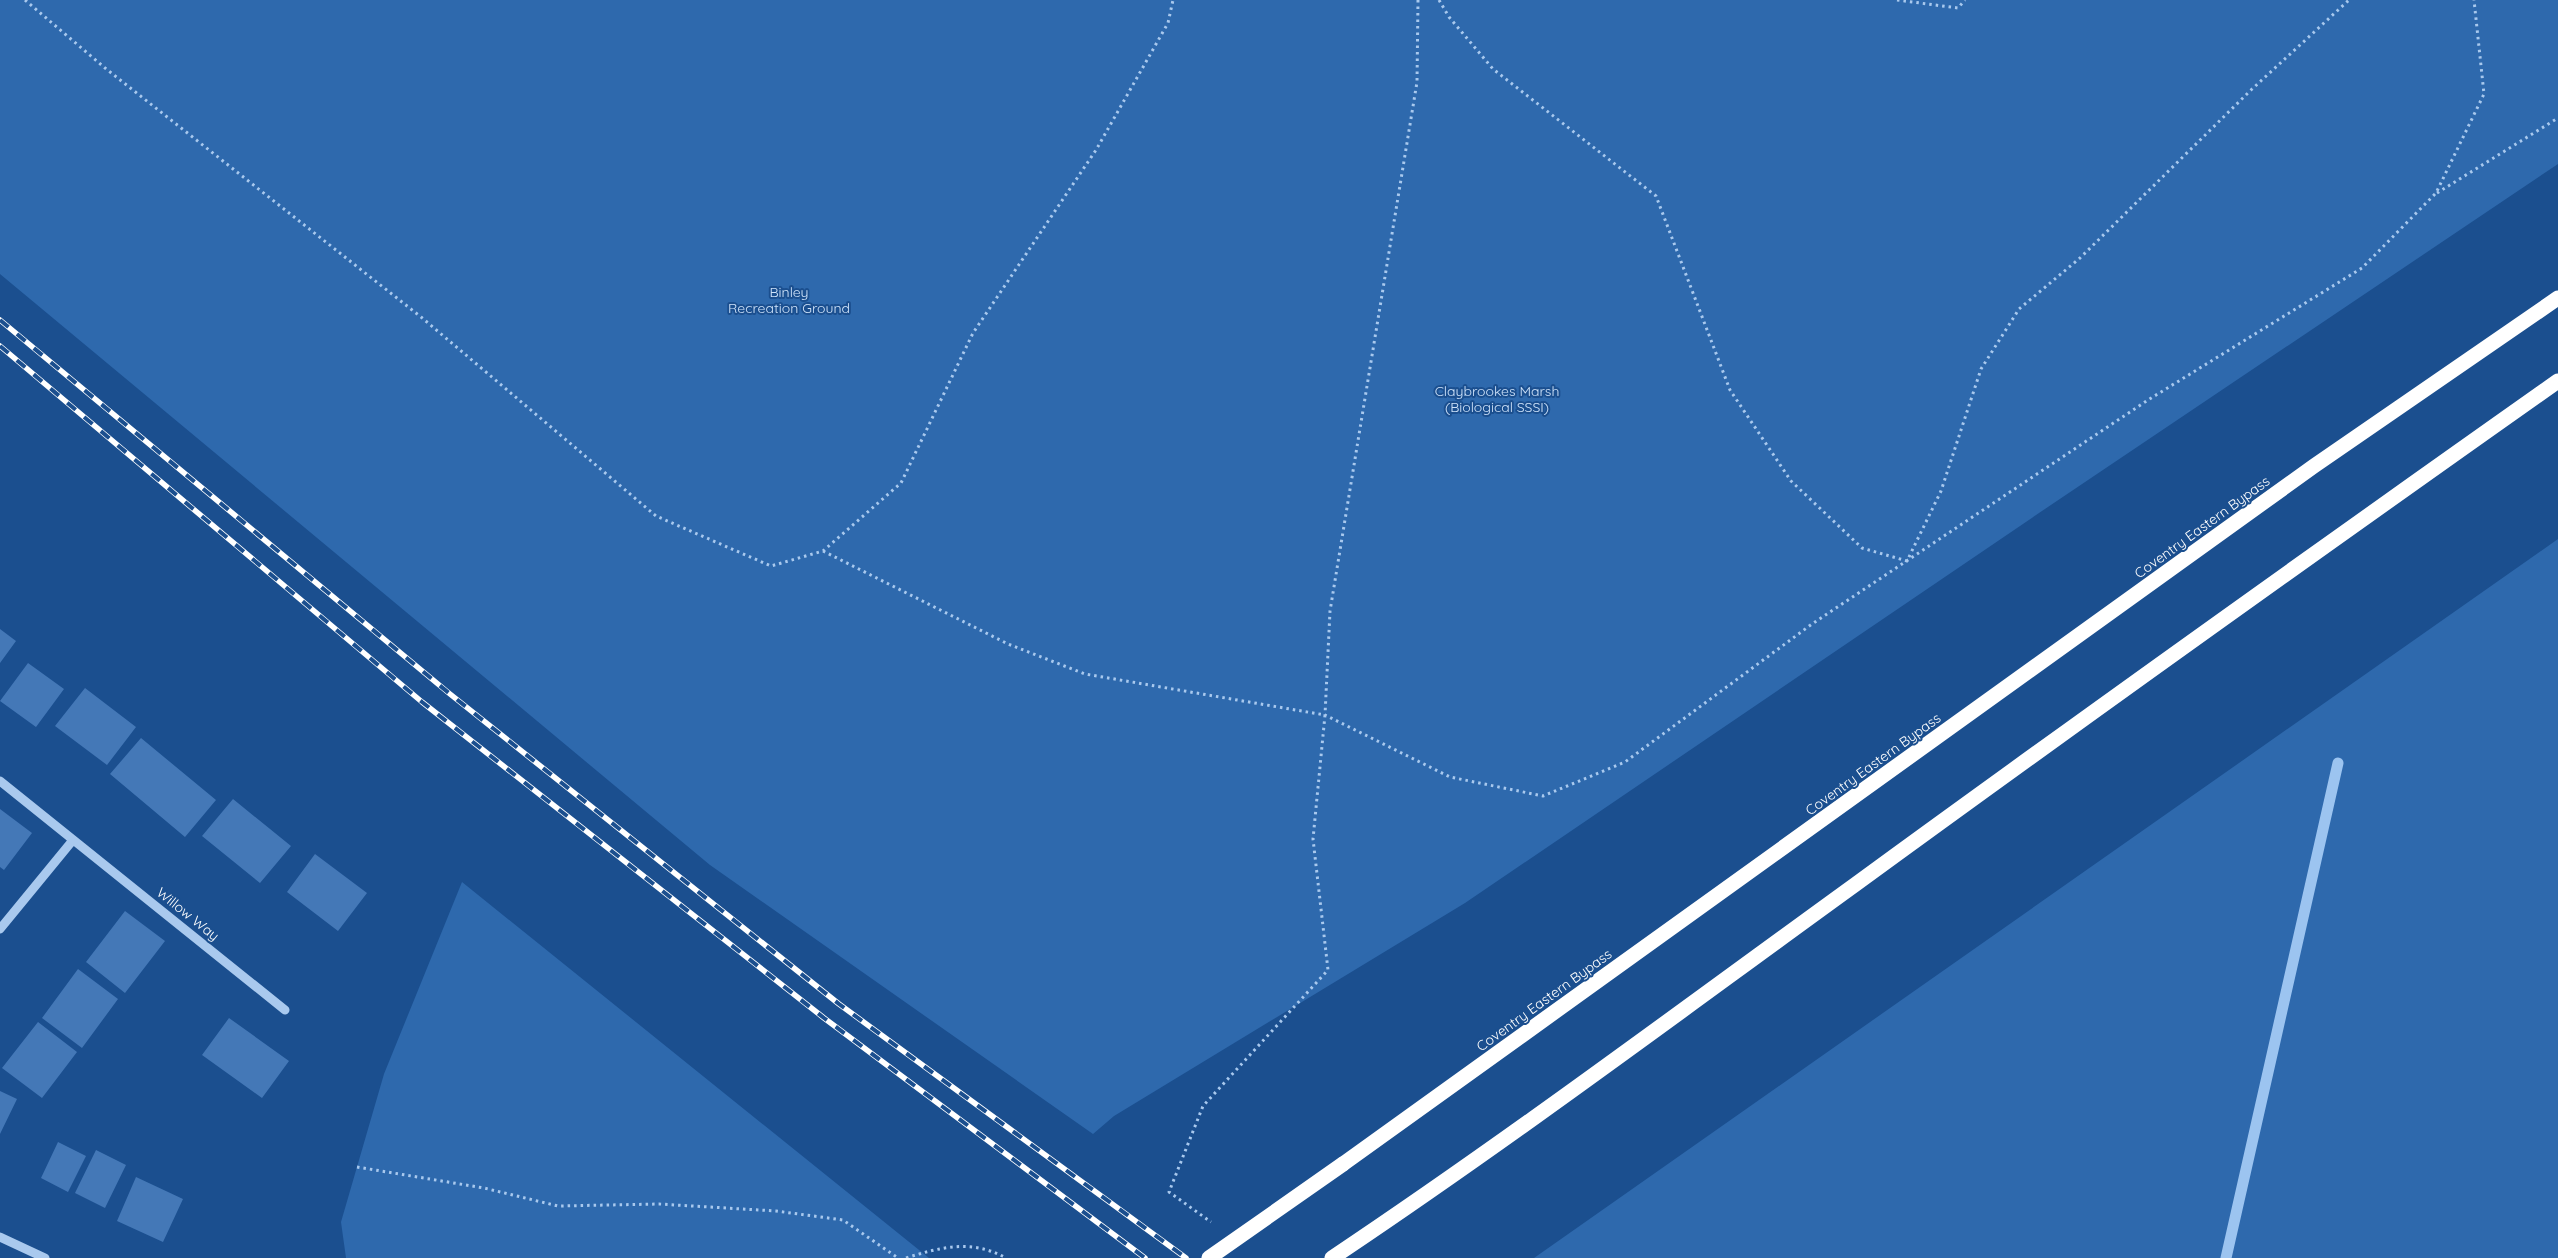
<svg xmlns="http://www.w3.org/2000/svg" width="2558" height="1258" font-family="Quicksand,sans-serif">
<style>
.green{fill:#2e69ad}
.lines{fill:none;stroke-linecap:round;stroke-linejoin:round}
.stream{stroke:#9cc4f0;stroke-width:11}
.building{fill:#4478b7}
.path{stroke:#a9c9ee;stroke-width:3;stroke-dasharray:2.5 4;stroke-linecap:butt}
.minor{stroke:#a9c9ee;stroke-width:9}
.highway{stroke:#fff;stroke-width:15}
.rail-casing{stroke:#fff;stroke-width:5.5}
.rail{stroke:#1b4f8f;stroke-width:4;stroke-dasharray:11;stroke-linecap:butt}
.highway-bridge{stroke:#fff;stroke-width:15}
.labels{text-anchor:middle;stroke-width:4;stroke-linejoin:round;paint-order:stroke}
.park-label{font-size:14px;fill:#cfe3fa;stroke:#1b4f8f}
.street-label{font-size:14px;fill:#fff;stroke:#1b4f8f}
</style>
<rect width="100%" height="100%" fill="#1b4f8f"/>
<!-- green -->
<path class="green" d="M0,0H2558V164L2039,513L1465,903L1114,1116L1093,1134L710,865L0,274Z
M2558,539V1258H1534Z
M462,882L929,1258H346L341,1222L384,1074Z"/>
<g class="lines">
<!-- stream -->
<path class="stream" d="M2226,1258L2338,763"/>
</g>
<!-- building -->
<path class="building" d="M0,629L16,641L0,663Z
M28,663L64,689L36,727L0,701Z
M85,688L136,727L107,765L55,726Z
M141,738L216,800L185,837L110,774Z
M233,799L291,846L260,883L202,836Z
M0,809L32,833L4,870L0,867Z
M315,854L367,893L338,931L287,892Z
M125,911L165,941L125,993L86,962Z
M78,969L118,999L82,1048L42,1018Z
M229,1018L289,1061L262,1098L202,1055Z
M38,1022L77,1052L42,1098L2,1068Z
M0,1091L17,1099L0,1134Z
M58,1142L86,1156L68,1192L41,1178Z
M96,1150L126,1165L105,1208L75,1193Z
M136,1177L183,1199L163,1242L117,1221Z"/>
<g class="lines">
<!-- path -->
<path class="path" d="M25,0L105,68L421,317L656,516L771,566L823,551L901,483L973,333L1096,150L1168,23L1173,0
M1418,0L1417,82L1330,611L1325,715L1450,777L1543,796L1625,762L1812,624L2148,400L2362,268L2436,193L2484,94L2474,0
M1439,0L1449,17L1493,69L1656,196L1730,390L1791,481L1862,548L1907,561L1941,491L1981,369L2019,309L2080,258L2251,90L2349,0
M1897,0L1958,8L1965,0
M2437,193L2558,118
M823,551L1008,644L1085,674L1325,715L1313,839L1328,970L1203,1106L1169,1192L1211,1222
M357,1167L484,1188L558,1206L659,1204L776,1211L843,1220L898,1258
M906,1258C941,1247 972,1239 1006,1258"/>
<!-- minor -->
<path class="minor" d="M0,781L285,1010
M0,929L73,840
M0,1237L45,1258"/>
<!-- highway -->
<path class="highway" d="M1343,1164L2314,466L2558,298
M1332,1258C1510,1139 1682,1010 1856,884C2089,714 2323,547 2558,381"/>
<defs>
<path id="rail" d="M0,320L450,694L839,1004L1186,1258
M0,346L422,702L824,1018L1145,1258"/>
</defs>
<!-- rail casing -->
<use href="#rail" class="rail-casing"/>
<!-- rail -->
<use href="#rail" class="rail"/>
<!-- highway-bridge -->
<path class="highway-bridge" d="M1209,1258L1343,1164"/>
</g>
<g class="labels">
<!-- park labels -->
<g class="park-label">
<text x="789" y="297">Binley<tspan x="789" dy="16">Recreation Ground</tspan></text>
<text x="1497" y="396">Claybrookes Marsh<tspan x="1497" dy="16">(Biological SSSI)</tspan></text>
</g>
<!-- street labels -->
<g class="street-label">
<text transform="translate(2202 527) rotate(-36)" y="5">Coventry Eastern Bypass</text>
<text transform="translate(1873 764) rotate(-36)" y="5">Coventry Eastern Bypass</text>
<text transform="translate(188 914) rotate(39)" y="5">Willow Way</text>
<text transform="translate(1544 1000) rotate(-36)" y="5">Coventry Eastern Bypass</text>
</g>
</g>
</svg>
